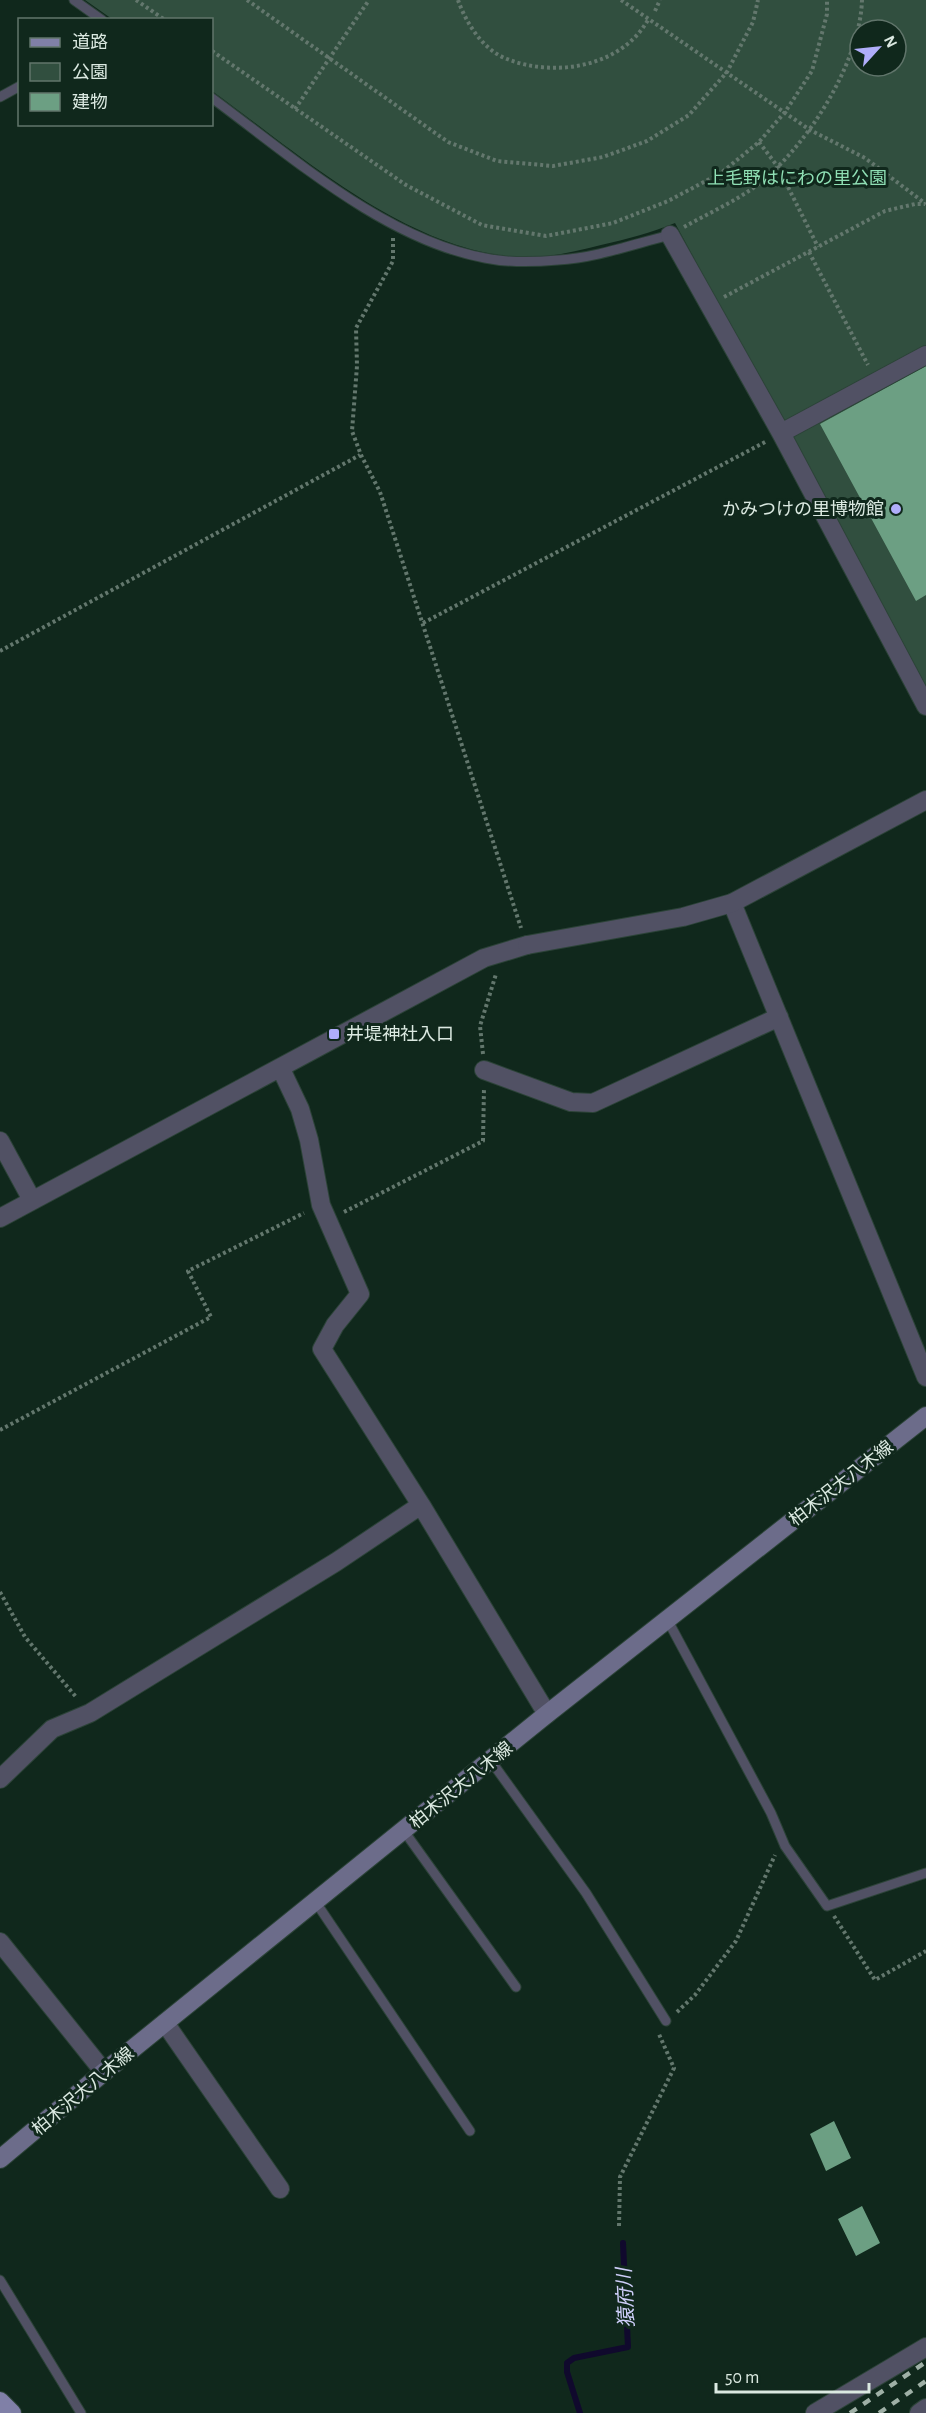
<svg xmlns="http://www.w3.org/2000/svg" width="926" height="2413" font-family="'Alegreya Sans','Noto Sans JP',sans-serif">
<style>
.green{fill:#314f3f;fill-rule:evenodd}
.lines{fill:none;stroke-linecap:round;stroke-linejoin:round}
.stream{stroke:#10092d;stroke-width:6}
.building{fill:#6c9f83}
.service-casing{stroke:#2c4338;stroke-width:11}
.minor-casing{stroke:#2c4338;stroke-width:20}
.tertiary-casing{stroke:#2c4338;stroke-width:20}
.secondary-casing{stroke:#2c4338;stroke-width:20}
.primary-casing{stroke:#2c4338;stroke-width:20}
.path{stroke:#63776d;stroke-width:4;stroke-dasharray:3 3;stroke-linecap:butt}
.service{stroke:#515164;stroke-width:9}
.minor{stroke:#515164;stroke-width:18}
.tertiary{stroke:#515164;stroke-width:18}
.secondary{stroke:#6c6c8a;stroke-width:18}
.primary{stroke:#8080a7;stroke-width:18}
.rail{stroke:#9fb0a6;stroke-width:4.5;stroke-dasharray:8 8;stroke-linecap:butt}
.poi-dot{fill:#b0aefa;stroke:#10281c;stroke-width:2}
.labels{text-anchor:middle;stroke-width:6;stroke-linejoin:round;paint-order:stroke}
.park-label{font-size:18px;fill:#8fdfb4;stroke:#10281c}
.poi-label{font-size:18px;fill:#dbe9e1;stroke:#10281c;text-anchor:end}
.street-label{font-size:18px;fill:#dbe9e1;stroke:#10281c}
.water-label{font-size:20px;font-style:italic;fill:#cecef9;stroke:#10281c}
</style>
<rect width="100%" height="100%" fill="#10281c"/>
<!-- green -->
<path class="green" d="M85,0H926V689L675,223C651,233 627,239 601,245C574,252 544,259 516,257C405,249 299,154 212,91V20L112,19ZM860,30H896V66H860Z"/>
<g class="lines">
<!-- stream -->
<path class="stream" d="M580,2413L567,2372V2363L574,2358L628,2347L623,2243"/>
</g>
<!-- building -->
<path class="building" d="M926,366V595L916,601L820,424Z
M834,2121L851,2158L826,2171L810,2134Z
M862,2206L880,2243L856,2256L838,2219Z"/>
<g class="lines">
<defs>
<path id="service" d="M74,0L102,20
M0,97L20,86
M212,98C292,157 386,240 485,258C509,263 535,262 558,260C595,258 634,244 670,235
M667,1619L771,1813L785,1846L827,1906L926,1873
M491,1761L586,1893L666,2021
M404,1831L516,1987
M315,1901L470,2131
M0,2280L81,2413"/>
<path id="minor" d="M670,235L781,433L926,706
M781,433L926,355
M732,903L926,1377
M281,1069L300,1109L309,1140L321,1205L360,1294L335,1325L322,1349L421,1505L547,1714
M484,1070L571,1102L593,1103L779,1017
M0,1141L32,1200
M0,1218L484,958L527,945
M0,1779L52,1729L90,1713L336,1562L421,1505
M0,1942L104,2072
M165,2023L280,2189
M815,2413L926,2347
M919,2413L926,2408"/>
<path id="tertiary" d="M527,945L683,917L732,903L926,800"/>
<path id="secondary" d="M0,2159L104,2072L547,1714L926,1416"/>
<path id="primary" d="M0,2401L12,2413"/>
</defs>
<!-- service casing -->
<use href="#service" class="service-casing"/>
<!-- minor casing -->
<use href="#minor" class="minor-casing"/>
<!-- tertiary casing -->
<use href="#tertiary" class="tertiary-casing"/>
<!-- secondary casing -->
<use href="#secondary" class="secondary-casing"/>
<!-- primary casing -->
<use href="#primary" class="primary-casing"/>
<!-- path -->
<path class="path" d="M136,0L165,20
M247,0L448,142L497,161L553,166L603,157L647,141L689,115L727,72L753,22L758,0
M458,0C466,23 483,50 507,59C555,78 623,67 649,18
M621,0L810,130L865,158L926,204
M655,11L660,0
M212,51L406,185L482,225L546,236L613,223L668,201L721,173L759,142L785,112L812,71L827,14V0
M295,109L369,0
M759,142L778,167L818,247
M684,227C707,214 734,202 756,186C806,148 860,64 862,0
M393,238V261L356,328L357,366L352,431L361,455L380,492L521,928
M809,252L868,365
M724,297L885,211L915,204H925
M423,623L767,441
M0,651L360,455
M483,1054L480,1026L496,974
M344,1212L483,1141L484,1088
M0,1430L211,1317L188,1271L304,1213
M0,1592L25,1637L77,1698
M834,1916L875,1980L926,1951
M677,2012L695,1995L736,1941L775,1855
M619,2226L620,2177L674,2068L658,2032"/>
<!-- service -->
<use href="#service" class="service"/>
<!-- minor -->
<use href="#minor" class="minor"/>
<!-- tertiary -->
<use href="#tertiary" class="tertiary"/>
<!-- secondary -->
<use href="#secondary" class="secondary"/>
<!-- primary -->
<use href="#primary" class="primary"/>
<!-- rail -->
<path class="rail" d="M850,2413L926,2362
M879,2413L926,2381"/>
</g>
<!-- markers -->
<g class="poi-dot">
<circle cx="896" cy="509" r="6"/>
<rect x="328" y="1028" width="12" height="12" rx="3"/>
</g>
<g class="labels">
<!-- park labels -->
<g class="park-label">
<text x="797" y="184">上毛野はにわの里公園</text>
</g>
<!-- poi labels -->
<g class="poi-label">
<text x="884" y="515">かみつけの里博物館</text>
<text x="346" y="1040" text-anchor="start">井堤神社入口</text>
</g>
<!-- street labels -->
<g class="street-label">
<text transform="translate(841 1483) rotate(-38)" y="6">柏木沢大八木線</text>
<text transform="translate(461 1785) rotate(-39)" y="6">柏木沢大八木線</text>
<text transform="translate(83 2091) rotate(-40)" y="6">柏木沢大八木線</text>
</g>
<!-- water labels -->
<g class="water-label">
<text transform="translate(625 2298) rotate(-93)" y="7">猿府川</text>
</g>
</g>
<!-- legend -->
<rect x="18" y="18" width="195" height="108" fill="#10281c" stroke="#61756b" stroke-width="1.5"/>
<rect x="30" y="38" width="30" height="9" fill="#8080a7" stroke="#61756b" stroke-width="1.5"/>
<text x="72" y="48" font-size="18" fill="#dbe9e1">道路</text>
<rect x="30" y="63" width="30" height="18" fill="#314f3f" stroke="#61756b" stroke-width="1.5"/>
<text x="72" y="78" font-size="18" fill="#dbe9e1">公園</text>
<rect x="30" y="93" width="30" height="18" fill="#6c9f83" stroke="#61756b" stroke-width="1.5"/>
<text x="72" y="108" font-size="18" fill="#dbe9e1">建物</text>
<!-- north arrow -->
<g transform="translate(878 48) rotate(63)"><circle r="28" fill="#10281c" stroke="#61756b" stroke-width="1.5"/>
<path d="M0-4.5L10 22L0 15L-10 22Z" fill="#b0aefa"/>
<text y="-9" font-size="16" font-weight="bold" text-anchor="middle" fill="#dbe9e1">N</text>
</g>
<!-- scale -->
<path d="M716 2383v9h153v-9" fill="none" stroke="#dbe9e1" stroke-width="3"/>
<text x="725" y="2383" font-size="18" fill="#dbe9e1" stroke="#10281c" stroke-width="4.5" paint-order="stroke">50 m</text>
</svg>
